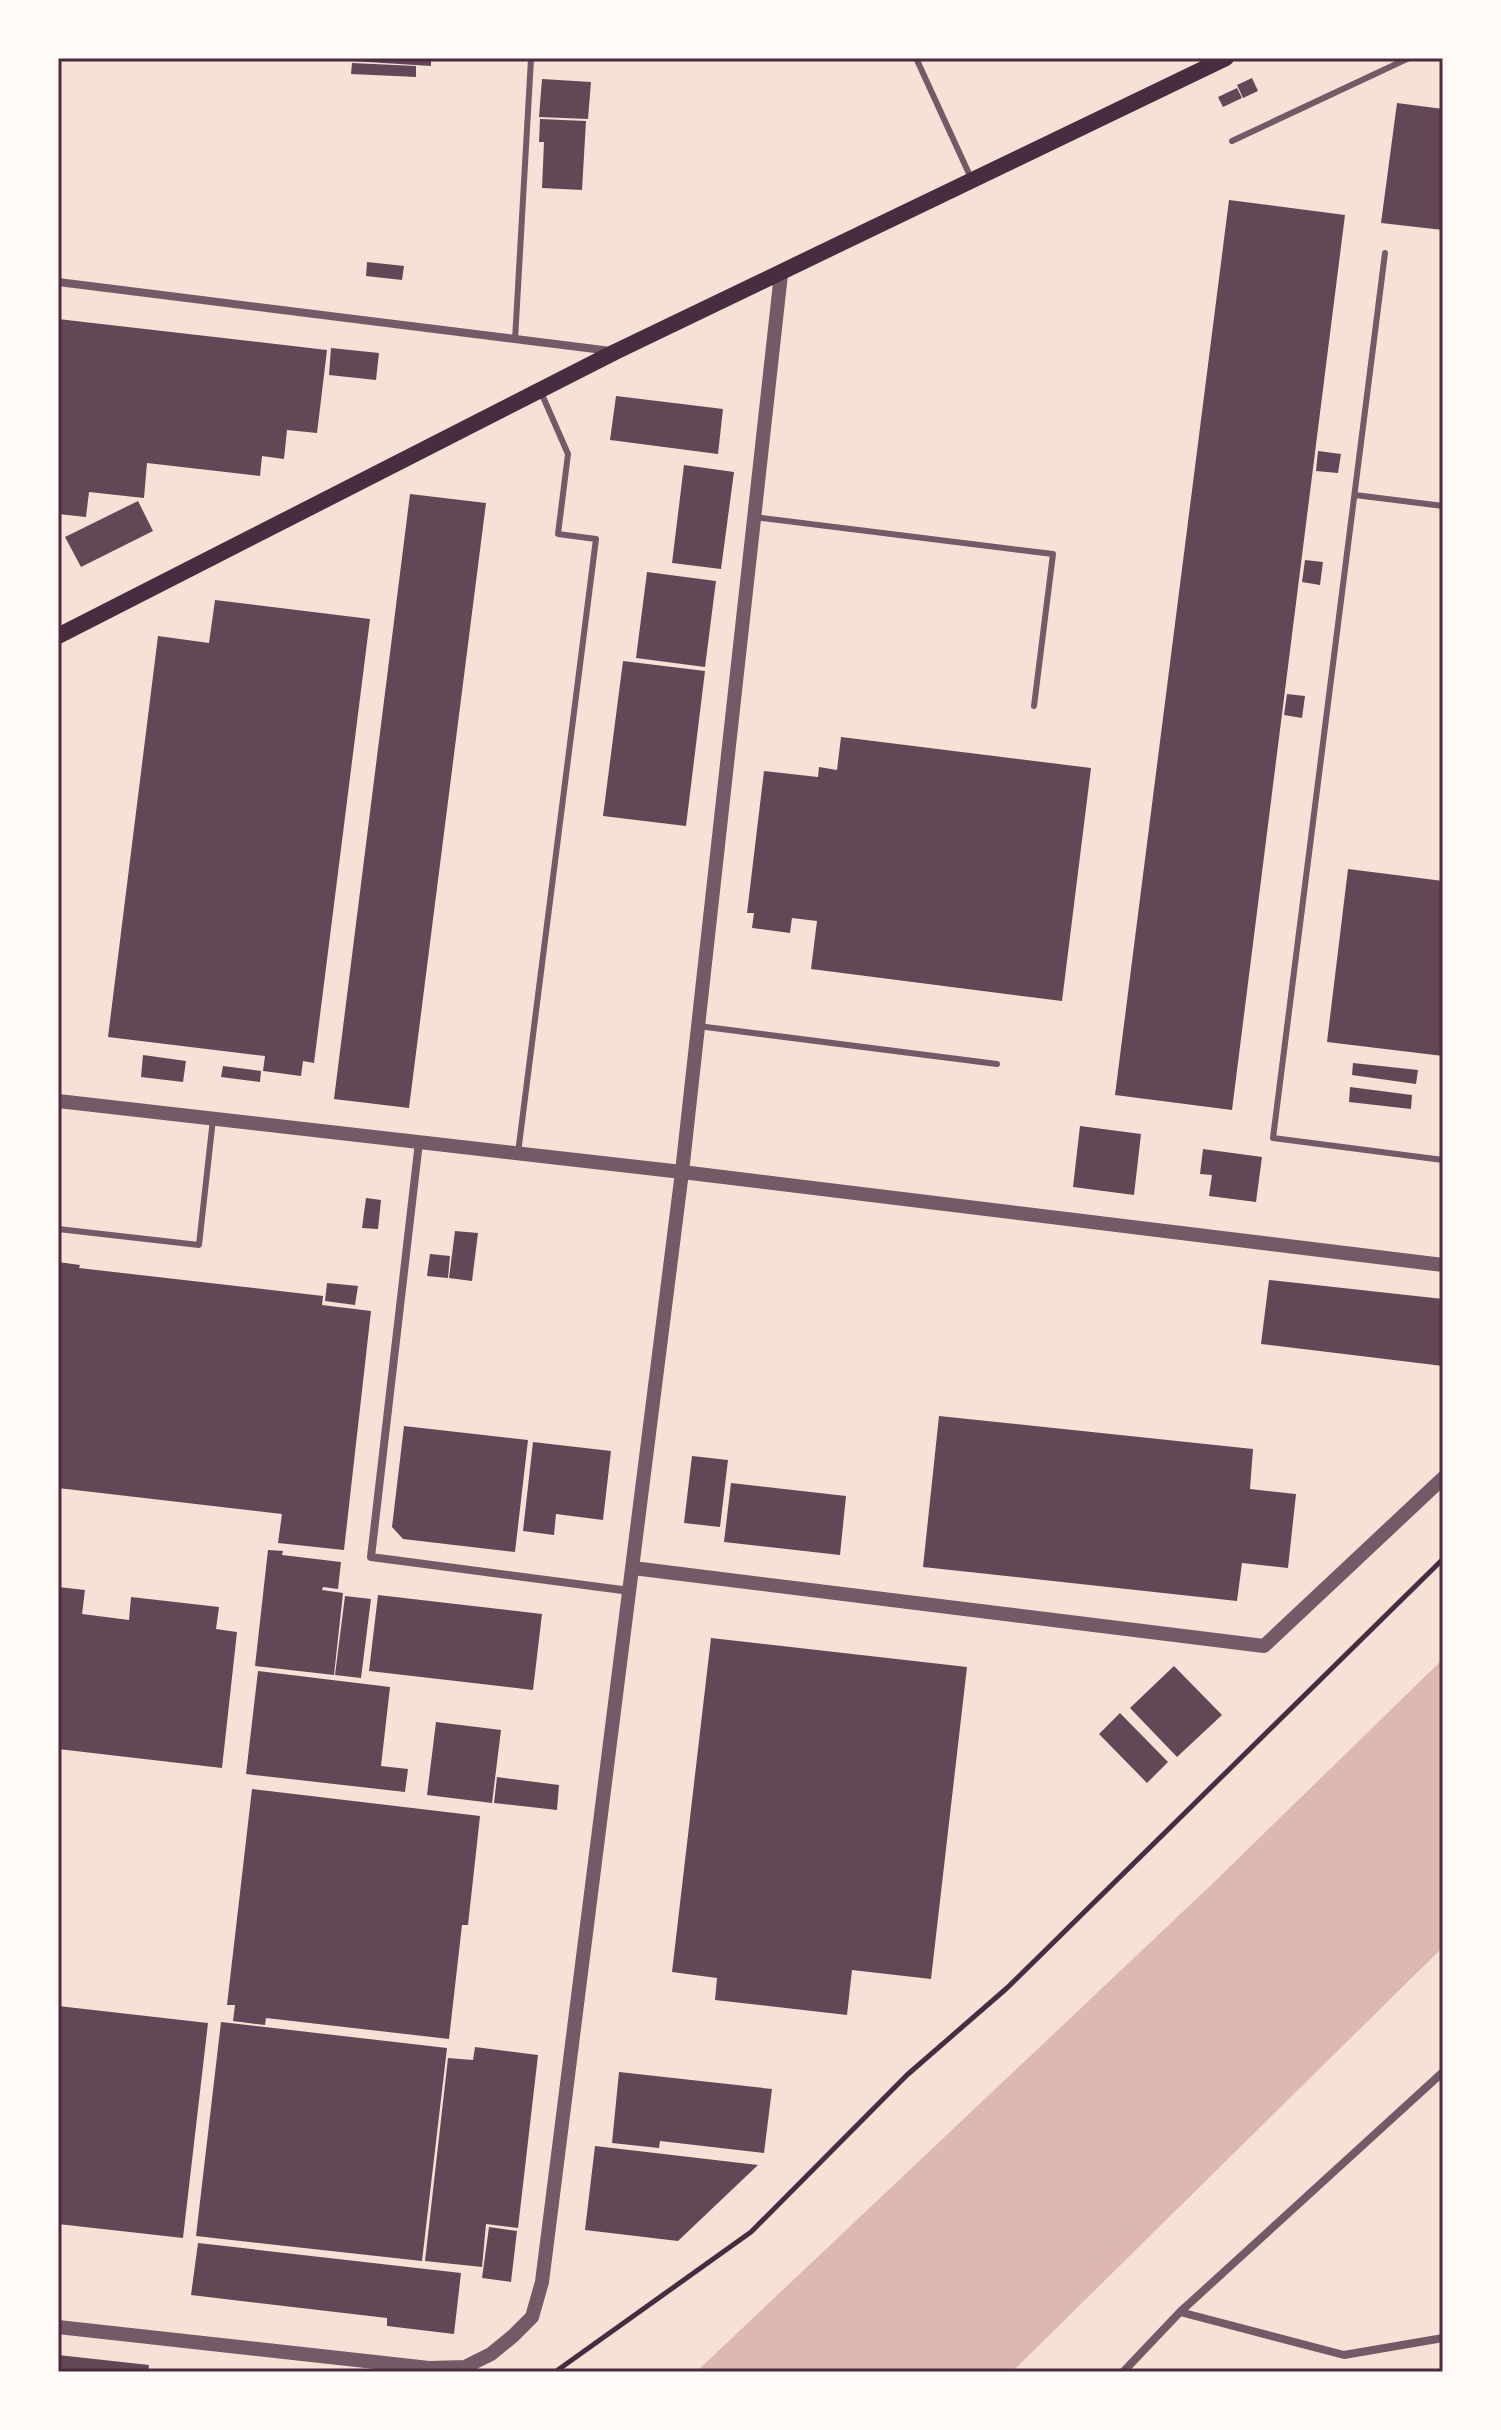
<svg xmlns="http://www.w3.org/2000/svg" width="1501" height="2430" font-family="Mulish,sans-serif">
<style>
.water{fill:#dcb8b0}
.building{fill:#644757}
.lines{fill:none;stroke-linecap:round;stroke-linejoin:round}
.path{stroke:#4a2c40;stroke-width:5}
.service{stroke:#755966;stroke-width:6}
.minor{stroke:#755966;stroke-width:8}
.tertiary{stroke:#755966;stroke-width:14}
.secondary{stroke:#4a2c40;stroke-width:16}
.neatline{fill:none;stroke:#4a2c40;stroke-width:3}
</style>
<rect width="100%" height="100%" fill="#f7e1d7"/>
<!-- water -->
<path class="water" d="M1443,1659V1947L1012,2372H696L1209,1887Z"/>
<!-- building -->
<path class="building" d="M352,58H431V66L351,61Z
M352,63L416,66V77L351,74Z
M1252,78L1258,91L1243,98L1237,85Z
M542,79L591,82L588,119L539,117Z
M1237,88L1242,98L1223,107L1218,97Z
M1397,103L1443,109V230L1381,223Z
M540,119L586,121L582,190L542,188L544,142H539Z
M1229,200L1345,215L1232,1110L1115,1095Z
M367,262L404,266L402,280L366,276Z
M58,319L327,350L317,433L287,430L284,459L262,456L260,476L147,463L144,498L89,492L86,517L58,514Z
M331,348L379,353L376,380L329,375Z
M616,396L723,409L718,454L610,440Z
M1318,451L1341,454L1338,473L1316,471Z
M684,465L734,472L721,569L672,563Z
M410,494L486,503L409,1108L334,1099Z
M138,501L153,531L81,567L65,537Z
M1305,560L1323,562L1320,585L1302,582Z
M647,572L716,581L705,667L636,658Z
M215,600L370,619L314,1063L303,1061L301,1076L263,1071L265,1056L108,1037L158,636L209,643Z
M623,661L705,671L686,826L603,816Z
M1287,694L1305,696L1302,718L1284,715Z
M841,737L1091,768L1062,1001L811,969L817,921L792,918L790,933L752,928L754,913H747L764,771L818,777L819,767L837,770Z
M1348,869L1443,881V1056L1327,1042Z
M143,1055L186,1061L183,1082L141,1077Z
M1353,1063L1418,1070L1416,1084L1352,1075Z
M223,1066L261,1071L260,1082L221,1077Z
M1350,1087L1412,1095L1411,1109L1349,1102Z
M1080,1126L1141,1134L1134,1195L1073,1187Z
M1203,1149L1262,1157L1256,1202L1209,1196L1212,1175L1200,1174Z
M366,1198L381,1200L378,1229L362,1228Z
M455,1231L478,1233L472,1281L449,1278Z
M430,1254L450,1256L448,1278L427,1276Z
M58,1262L80,1265L79,1268L323,1296L322,1305L371,1311L344,1550L278,1543L282,1514L58,1488Z
M1269,1280L1443,1299V1366L1261,1344Z
M327,1283L358,1286L355,1305L325,1301Z
M939,1416L1253,1449L1250,1489L1296,1494L1288,1568L1242,1563L1237,1601L923,1567Z
M404,1426L528,1440L515,1552L403,1539L392,1527Z
M533,1442L611,1451L603,1520L556,1514L554,1535L523,1531Z
M692,1456L728,1460L720,1527L684,1523Z
M731,1483L846,1496L840,1555L724,1542Z
M268,1550L283,1551L282,1555L341,1562L338,1589L323,1587L322,1590L343,1593L334,1675L255,1666Z
M58,1587L85,1590L82,1614L129,1620L131,1597L219,1607L216,1629L237,1632L222,1768L58,1749Z
M378,1595L542,1614L533,1690L369,1671Z
M345,1596L371,1599L361,1678L335,1675Z
M711,1638L967,1667L931,1979L852,1970L847,2015L715,2000L717,1978L672,1972Z
M1174,1666L1222,1715L1177,1757L1130,1708Z
M258,1671L390,1687L381,1766L408,1769L405,1792L246,1774Z
M1120,1713L1168,1762L1147,1783L1099,1734Z
M436,1722L501,1730L492,1803L427,1795Z
M497,1777L559,1785L557,1810L494,1803Z
M252,1789L480,1816L468,1925H462L449,2039L266,2018L265,2025L233,2021L235,2005H227Z
M58,2006L208,2023L183,2238L58,2224Z
M221,2022L447,2048L422,2261L196,2236Z
M475,2047L538,2055L518,2228L486,2224L482,2267L425,2261L448,2058L473,2060Z
M619,2072L772,2089L764,2153L660,2141L659,2148L612,2143Z
M595,2146L758,2165L678,2241L585,2230Z
M489,2227L517,2231L511,2282L482,2278Z
M198,2243L461,2273L454,2334L387,2326V2318L191,2295Z
M58,2355L149,2365L148,2372H58Z"/>
<g class="lines">
<!-- path -->
<path class="path" d="M555,2372L751,2232L907,2075L1007,1988L1443,1559"/>
<!-- service -->
<path class="service" d="M916,58L971,178
M1232,141L1409,58
M1385,253L1273,1138L1443,1160
M515,340L531,59
M1355,495L1443,506
M754,517L1053,554L1034,706
M698,1026L997,1064
M518,1153L596,539L558,534L568,454L540,390
M58,1229L199,1245L213,1119"/>
<!-- minor -->
<path class="minor" d="M58,282L611,351
M419,1142L371,1557L630,1591
M1180,2312L1344,2355L1443,2338
M1123,2372L1180,2312L1443,2072"/>
<!-- tertiary -->
<path class="tertiary" d="M58,1101L682,1172L1443,1265
M633,1568L1264,1646L1443,1478
M58,2327L429,2368L465,2367L491,2354L513,2336L532,2317L542,2282L682,1172L781,274"/>
<!-- secondary -->
<path class="secondary" d="M58,636L615,352L1226,58"/>
</g>
<!-- border -->
<rect width="1501" height="2430" fill="none" stroke="#fffaf5" stroke-width="120"/>
<rect x="60" y="60" width="1381" height="2310" class="neatline"/>
</svg>
